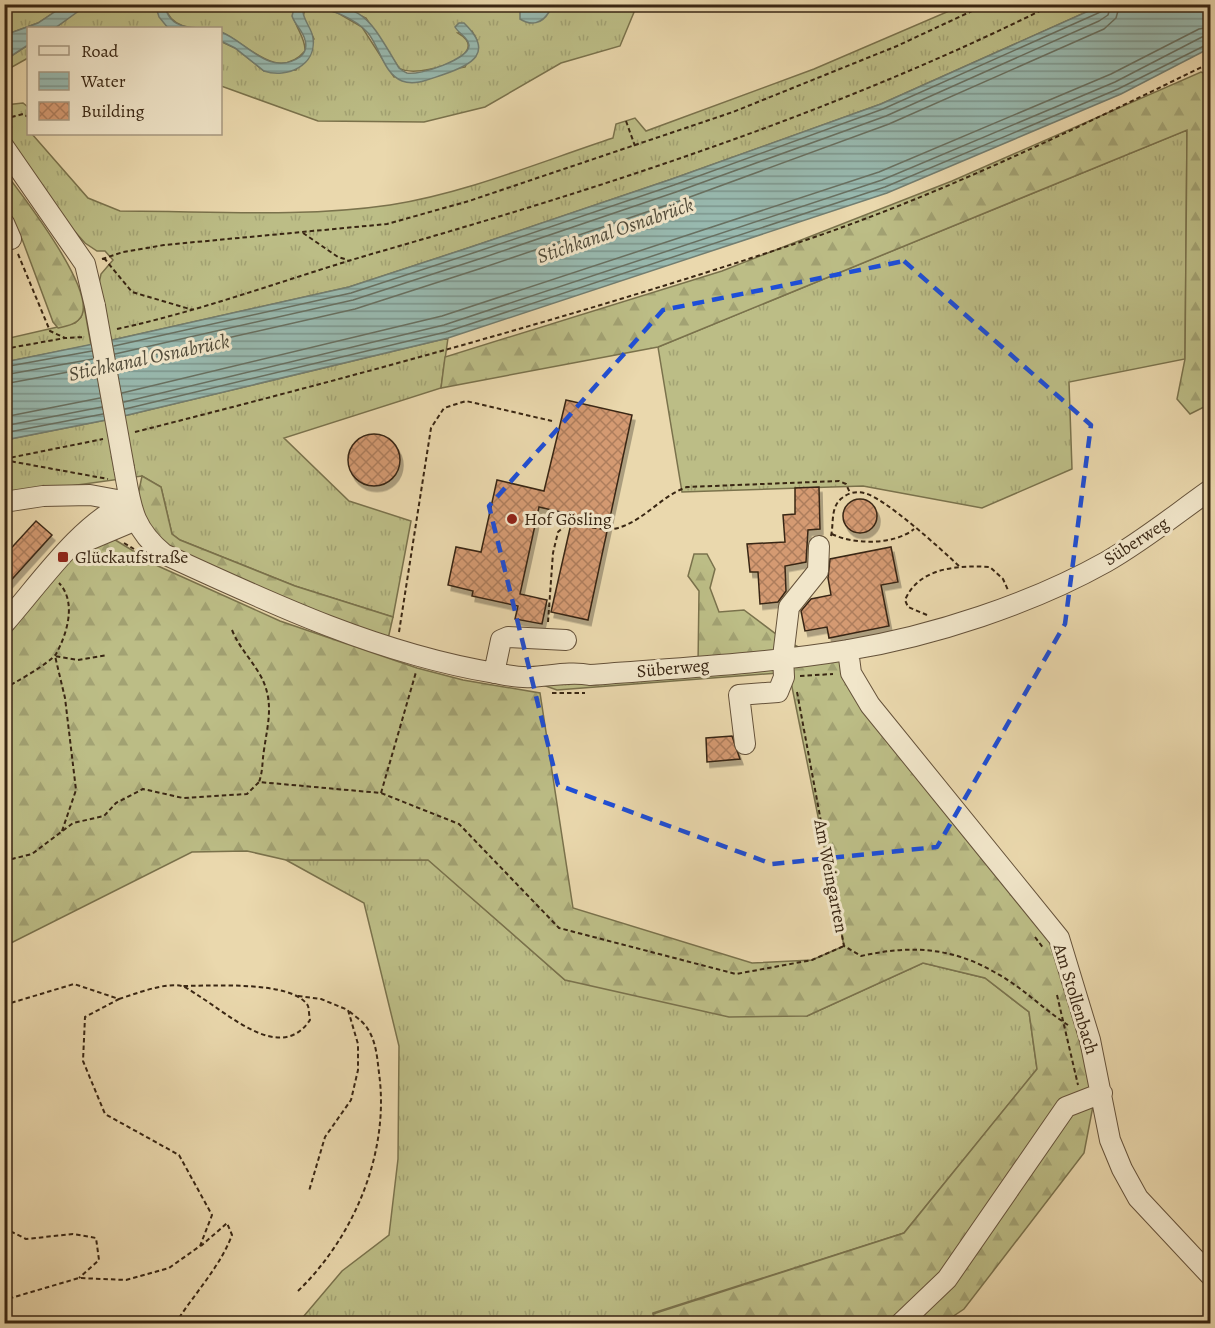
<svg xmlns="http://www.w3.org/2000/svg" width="1215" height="1328" font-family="Alegreya,serif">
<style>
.grass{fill:url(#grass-tufts);stroke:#7a724c;stroke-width:1.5}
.forest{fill:url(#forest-firs);stroke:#7a724c;stroke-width:1.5}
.water{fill:url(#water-rules);stroke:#727e71;stroke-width:1.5}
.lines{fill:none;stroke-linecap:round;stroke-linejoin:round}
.shore{stroke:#687061;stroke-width:1.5}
.building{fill:url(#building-cross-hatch);stroke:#392613;stroke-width:1.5;filter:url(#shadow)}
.minor-casing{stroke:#65523a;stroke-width:22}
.path{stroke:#392613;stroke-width:2;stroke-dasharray:4.5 3;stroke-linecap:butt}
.minor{stroke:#f1e6ca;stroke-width:20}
.minor-bridge-casing{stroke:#65523a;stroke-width:22;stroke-linecap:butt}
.minor-bridge{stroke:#f1e6ca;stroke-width:20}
.marked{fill:none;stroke:#1d4ed8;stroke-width:4.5;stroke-dasharray:12 8;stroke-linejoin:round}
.poi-dot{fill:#8f2418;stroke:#f1e6ca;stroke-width:2}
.labels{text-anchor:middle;stroke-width:6;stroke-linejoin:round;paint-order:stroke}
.poi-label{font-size:18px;fill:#392613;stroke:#f1e6ca;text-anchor:start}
.street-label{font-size:18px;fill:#392613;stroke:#f1e6ca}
.water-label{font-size:20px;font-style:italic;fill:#514b3a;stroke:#f1e6ca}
</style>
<defs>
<pattern id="grass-tufts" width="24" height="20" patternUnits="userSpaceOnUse" patternTransform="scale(1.5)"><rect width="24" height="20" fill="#bcbd86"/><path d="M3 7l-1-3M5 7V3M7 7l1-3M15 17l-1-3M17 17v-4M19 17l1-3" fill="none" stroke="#a2a273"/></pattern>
<pattern id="forest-firs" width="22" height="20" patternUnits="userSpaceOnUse" patternTransform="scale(1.5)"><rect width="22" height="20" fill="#bcbd86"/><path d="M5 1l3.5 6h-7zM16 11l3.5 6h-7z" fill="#a2a273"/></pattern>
<pattern id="water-rules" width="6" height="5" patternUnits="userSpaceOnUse" patternTransform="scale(1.5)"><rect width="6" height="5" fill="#98b9af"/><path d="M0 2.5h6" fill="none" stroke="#7d968d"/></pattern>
<pattern id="building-cross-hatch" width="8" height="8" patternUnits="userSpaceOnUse" patternTransform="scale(1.5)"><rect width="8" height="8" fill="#d49a72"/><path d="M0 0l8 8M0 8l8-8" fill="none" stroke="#ad7d5c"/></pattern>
<filter id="shadow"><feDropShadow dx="3" dy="5.5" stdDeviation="0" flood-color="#0004"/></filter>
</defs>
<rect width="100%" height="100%" fill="#ead8ad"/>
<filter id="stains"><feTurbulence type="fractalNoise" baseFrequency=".00333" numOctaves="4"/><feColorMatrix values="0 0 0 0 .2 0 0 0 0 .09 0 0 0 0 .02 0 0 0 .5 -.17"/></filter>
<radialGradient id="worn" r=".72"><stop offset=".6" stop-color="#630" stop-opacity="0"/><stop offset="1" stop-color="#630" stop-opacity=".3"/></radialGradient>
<!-- grass -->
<path class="grass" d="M87,4L155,5L168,28H55Z
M4,5H65L38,23L5,35Z
M164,5H295C288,22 306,34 305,51C277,83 247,43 221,32L220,28C196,28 172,32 164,5Z
M311,5L338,13L362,27L394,77L465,67L477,40L472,31L458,33C496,55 417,80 399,68L366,18L337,5H637L620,46L561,63L485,107L424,122L318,121L221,86L220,41L235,48L264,71L296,70L314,39L303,16L306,7Z
M963,5H1102L881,104L672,179L474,246L349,287L108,341L99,283L101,274L113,260L105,251H97L85,243L68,224L5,132V124L11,119L7,113L5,114V105L23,103L28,107V134H32L88,198L120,211C210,211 301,218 390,205C466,193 540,162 613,138L616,124L635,118L646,131L814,69Z
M28,45V58L5,71V60Z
M1187,130L1185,359L1069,382L1072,469L982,508L863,486L682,492L658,347Z
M84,306L91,345L5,362V339L75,323L81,317Z
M448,338L441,388L284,438L349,501L411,521L393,617L295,586L180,540L172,534L161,487L142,476L5,495V440L111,419Z
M777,665L778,673L557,690L537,683Z
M286,860H429L565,980L807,1016L923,963L985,978L1029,1012L1037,1069L904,1233L653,1313L657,1323H298L342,1271L389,1235L398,1159L399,1046L364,903Z"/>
<!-- forest -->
<path class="forest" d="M1201,72L1210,76V321L1204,407L1190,414L1177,399L1185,359L1187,130L658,347L441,388L445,357L722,271L952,181Z
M4,171C22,195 94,287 82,315C78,324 67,326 58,328L53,322L22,239L5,207Z
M142,476L161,487L172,534L180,540L295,586L393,617L388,639L288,603L159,542L137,500Z
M112,538L158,566L280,621L417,668L463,680L540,693L573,908L752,963L812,960L844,946L790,677L783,658L698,666L699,591L688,576L694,554H707L715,569L710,588L719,612L744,610L784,640L813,654L848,650L851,673L1045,918L1071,977L1093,1106L1084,1153L964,1309L943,1323H657L653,1314L904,1233L1037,1069L1029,1012L985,978L923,963L807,1016L729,1017L565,980L428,860H286L247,851L192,852L5,946V636L74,556L88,546Z"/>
<!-- water -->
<path class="water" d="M155,4L164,5C169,21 176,26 193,28H168L159,17Z
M65,5H87L55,28H28V45L5,60V35L38,23Z
M295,5C364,4 365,11 399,68C401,70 405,72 407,73C419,76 470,59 469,45C468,37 459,34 455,27L459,23H464C495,53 472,65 442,75C430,79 415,86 402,81C384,74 380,48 368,33C354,17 331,10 311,5L303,12C304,21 312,29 313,38C317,65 287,79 264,71L235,48L221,41V32C246,41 269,78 300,57C305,53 307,47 305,40C303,31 295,25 292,16Z
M1102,5H1210V48L1121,94L887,193L448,338L111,419L5,440V362L108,341L349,287L474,246L672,179L881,104Z
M545,6L549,12C542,24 531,26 520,19V11Z"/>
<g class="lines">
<!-- shore -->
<path class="shore" d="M114,346L351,293L476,252L674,185L883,109L1096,14L1102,11L1103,4
M115,354L353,300L479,259L676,192L886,116L1099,21L1108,15L1111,4
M117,363L355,309L482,268L679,201L889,124L1104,29L1116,18L1120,4
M4,367L92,351
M4,375L93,359
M4,384L95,367
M122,393L442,316L879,172L1111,74L1199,29L1210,27
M124,402L444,325L882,180L1115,82L1202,37L1210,36
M125,409L446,332L885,187L1118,89L1210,43
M4,417L100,398
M4,426L102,407
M4,433L103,414"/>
</g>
<!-- building -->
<path class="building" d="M566,400L632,415L588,620L551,612L573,515L539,507L520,594L547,600L542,624L515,619L518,606L472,596L473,591L448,585L456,547L481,552L497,480L544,491Z
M348 460a26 26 0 1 1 52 0a26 26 0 1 1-52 0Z
M819,487L820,529L808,530L806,562L785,566L786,591L778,602L760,604L758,572H750L747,544L785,542L783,515L795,514V488Z
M843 516a17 17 0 1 1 34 0a17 17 0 1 1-34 0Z
M36,521L52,535L4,588V556Z
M891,547L898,582L881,585L889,626L829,638L827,627L805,631L801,611L811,599L831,595L828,578L830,559Z
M732,736L740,759L707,762L706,738Z"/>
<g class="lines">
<defs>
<path id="minor" d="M4,147L85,264L95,306
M4,223L11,239L4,241
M124,468C131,506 132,528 164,554C270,603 379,654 495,673C506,675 519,678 531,677C550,676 571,671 590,675C676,668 763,664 848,650C933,636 1031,604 1106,562C1143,541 1176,514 1210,490
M4,502L43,496L90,495L128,502
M79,544L136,520
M4,624C41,582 78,526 128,502
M848,650L851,673L870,705L1059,938L1090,1040L1110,1140L1122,1169L1138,1198L1210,1275
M494,673L501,640L508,637L566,640
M745,744L739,695L778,692L784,677L783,657L789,607L818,571L819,546
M900,1324L947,1279L1066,1107L1102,1093"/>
</defs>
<!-- minor casing -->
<use href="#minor" class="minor-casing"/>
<!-- path -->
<path class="path" d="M4,119L23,114L28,117
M626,121L635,146
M303,233L338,257L348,260
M18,254L50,331L65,338L85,337
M104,258L132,292L193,310
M102,259L123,252L164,245L387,224L469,201L733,112L897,46L987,4
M117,329C205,310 289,278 375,253C606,187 838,112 1054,4
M4,349L65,338
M135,432C360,375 585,314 806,240C945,193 1079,127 1210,63
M4,459L103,439
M4,460L108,479
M832,534C854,545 895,545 914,529
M831,536C834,524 830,507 842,498C848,493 856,491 864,493C884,497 942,550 959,566
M124,543L134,549
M927,615L908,607L905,600C919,567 959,565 990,567L1003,579L1008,590
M548,622L553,553L558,532L566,525C583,524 602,532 618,528C645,520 661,496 687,487L839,481L846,484L850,493
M232,630C239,647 250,658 259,673C275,700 268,722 264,750C262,762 263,771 259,782
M399,632L431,428L444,408L466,401L552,421
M800,676L833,674
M4,688C14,684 51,662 56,654C67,634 77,602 59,583
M797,692L844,946L861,956C910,945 952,947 996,973C1022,987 1043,1009 1068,1025
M552,693H585
M381,793L416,672
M62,831L76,790L65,698L55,656L78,660L107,655
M4,861L32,854L73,823L104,816L116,803L143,789L183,798L247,794L259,782L381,793L459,824L559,928L736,974L812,960L844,946
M1035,937L1044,949
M1057,995L1078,1085
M298,996L321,999L348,1010L358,1044V1070L351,1100L325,1137L309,1191
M119,999C135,994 165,982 182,986C188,988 194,993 199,996C231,1016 281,1063 310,1020C309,1016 309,1009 308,1006C294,980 208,986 182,986
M4,1005L74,984L119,999L85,1017L83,1061L105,1114L179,1155L212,1215L200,1246L169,1268L126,1280L79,1278L4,1300
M4,1228L26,1239L73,1234L96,1238L99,1260L79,1278
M298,1291C354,1237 390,1152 379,1073C377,1056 376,1039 365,1025C361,1020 353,1015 348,1010
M175,1324C194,1294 220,1267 232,1235L227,1223L201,1246"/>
<!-- minor -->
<use href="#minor" class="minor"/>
<defs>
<path id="minor-bridge" d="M95,306L124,468"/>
</defs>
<!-- minor-bridge casing -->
<use href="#minor-bridge" class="minor-bridge-casing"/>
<!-- minor-bridge -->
<use href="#minor-bridge" class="minor-bridge"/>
</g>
<!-- marked area -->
<path class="marked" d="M904,261L1091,425L1065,624L937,847L772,864L558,785L489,506L663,310Z"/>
<!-- markers -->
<g class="poi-dot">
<circle cx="512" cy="519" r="6"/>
<rect x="57" y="551" width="12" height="12" rx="3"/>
</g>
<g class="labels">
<!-- poi labels -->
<g class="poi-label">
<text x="524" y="525">Hof Gösling</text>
<text x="75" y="563">Glückaufstraße</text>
</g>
<!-- street labels -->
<g class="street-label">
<text transform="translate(1136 541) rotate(-33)" y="6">Süberweg</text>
<text transform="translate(673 668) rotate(-5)" y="6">Süberweg</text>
<text transform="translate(831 876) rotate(79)" y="6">Am Weingarten</text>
<text transform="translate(1076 999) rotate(73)" y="6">Am Stollenbach</text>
</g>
<!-- water labels -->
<g class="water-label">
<text transform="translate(615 230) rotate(-19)" y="7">Stichkanal Osnabrück</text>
<text transform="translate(149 357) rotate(-12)" y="7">Stichkanal Osnabrück</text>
</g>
</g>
<!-- margin -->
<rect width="1215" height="1328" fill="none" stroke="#ead8ad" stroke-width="24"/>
<rect x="6" y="6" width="1203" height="1316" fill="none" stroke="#392613" stroke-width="3"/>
<rect x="12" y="12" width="1191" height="1304" fill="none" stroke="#392613" stroke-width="1.5"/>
<!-- legend -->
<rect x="27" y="27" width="195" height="108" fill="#f1e6ca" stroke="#a79981" stroke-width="1.5"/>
<rect x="39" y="46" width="30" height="9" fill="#f1e6ca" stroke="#a79981" stroke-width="1.5"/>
<text x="81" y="57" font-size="18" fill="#392613">Road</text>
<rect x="39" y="72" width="30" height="18" fill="url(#water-rules)" stroke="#a79981" stroke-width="1.5"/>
<text x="81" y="87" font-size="18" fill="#392613">Water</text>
<rect x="39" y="102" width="30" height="18" fill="url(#building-cross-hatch)" stroke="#a79981" stroke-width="1.5"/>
<text x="81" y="117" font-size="18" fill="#392613">Building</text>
<rect width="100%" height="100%" filter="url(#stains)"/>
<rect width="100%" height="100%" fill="url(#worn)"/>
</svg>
